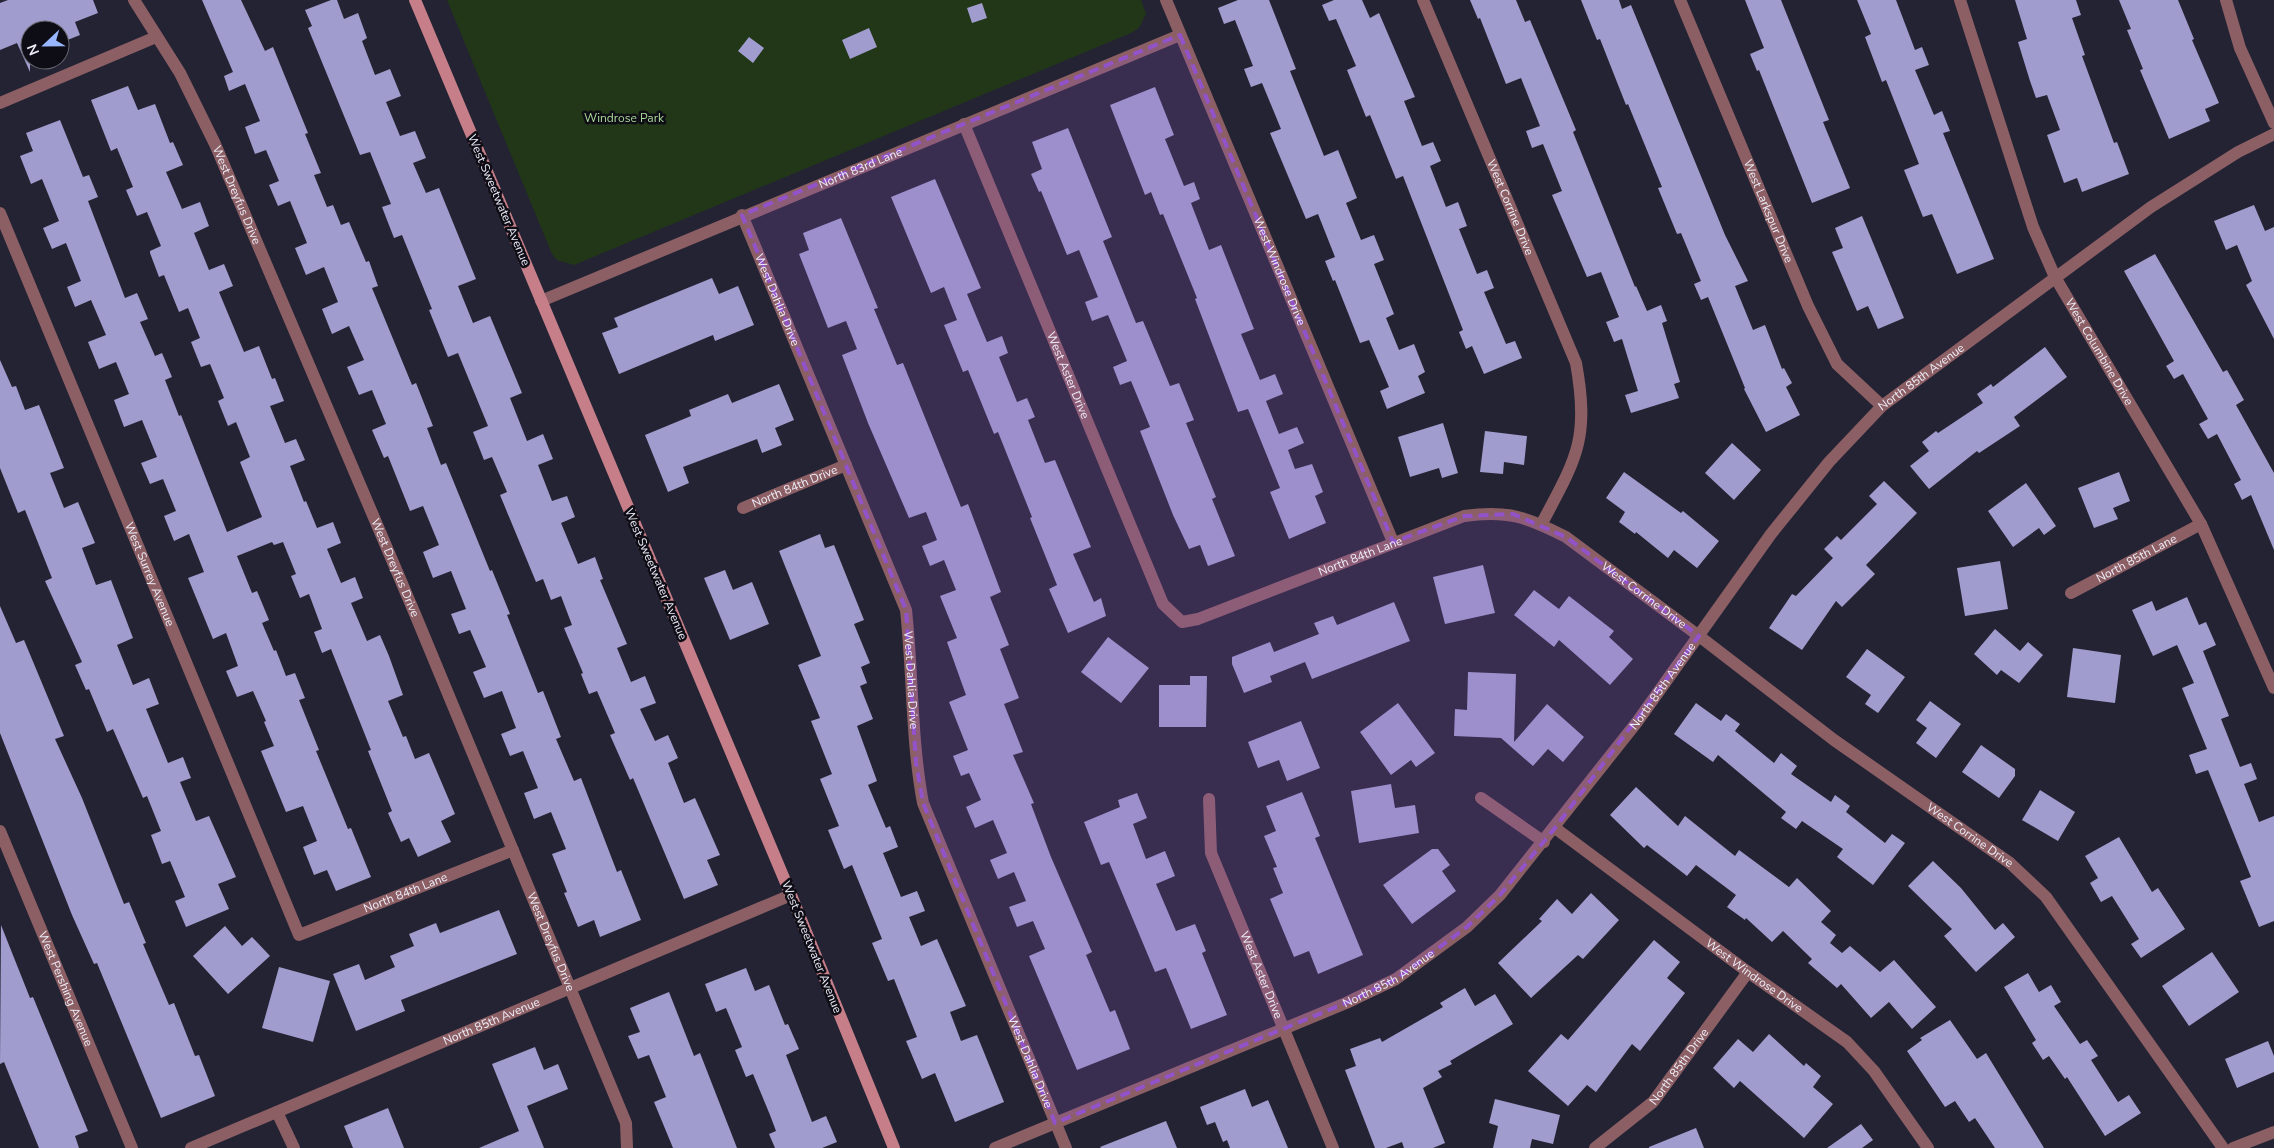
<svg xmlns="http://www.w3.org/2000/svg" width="2274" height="1148" font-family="'Nunito Sans',sans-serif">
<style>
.green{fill:#213718}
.building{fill:#a09dce}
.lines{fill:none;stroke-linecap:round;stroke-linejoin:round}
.street{stroke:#8c5f65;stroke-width:12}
.secondary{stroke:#c67f89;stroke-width:12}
.marked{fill:#9253ca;fill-opacity:0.2;stroke:#9253ca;stroke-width:4;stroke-dasharray:10 6;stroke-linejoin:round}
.labels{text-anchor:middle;stroke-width:5;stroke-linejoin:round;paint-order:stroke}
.park-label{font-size:12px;fill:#aada99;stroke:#0e0d15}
.street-label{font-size:12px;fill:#ededf8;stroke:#0e0d15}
</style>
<rect width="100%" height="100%" fill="#242333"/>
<!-- green -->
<path class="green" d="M447,0H1141L1146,14L1139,28L1131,33L574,265L557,260L552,254Z"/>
<!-- building -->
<path class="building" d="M8,0H93L98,13L75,22L80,35L60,43V30H30V72L17,43L0,50V3Z
M202,0H241L265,51L273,47L308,133L305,134L321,173L314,175L327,207L333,205L341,225L349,222L366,262L369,261L378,286L372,288L412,385L416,383L433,426L427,428L441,465L446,463L490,571L492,570L510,614L507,615L538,693L543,691L561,737L556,739L574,781L581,778L617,872L621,870L641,920L600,937L594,920L578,927L564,893L567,892L552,854L566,849L551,812L534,819L524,793L538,788L523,751L510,756L501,734L516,728L502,691L484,698L473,672L486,667L470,630L459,634L451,614L466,609L451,571L433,578L423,552L439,545L423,506L410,511L388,456L384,458L372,430L386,424L372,390L359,395L347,367L364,360L349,326L332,334L322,309L338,302L324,267L306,275L295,248L307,243L290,201L278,206L269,185L279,181L266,150L255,154L245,127L260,121L245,84L229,91L224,76L233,72Z
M331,0H337L344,19L358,13L367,38L362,41L375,75L390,69L401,96L386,102L400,136L415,131L426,158L413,163L426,193L439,188L476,279L458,286L473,323L490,316L522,393L510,398L527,441L543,434L553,459L538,465L552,501L567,496L575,517L561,523L578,564L595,557L603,579L600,580L627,644L617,648L631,682L645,676L656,703L640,709L655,741L668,735L678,758L668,763L684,803L695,798L720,855L707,860L718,885L684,899L633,778L630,780L610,735L615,733L597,691L589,694L581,674L583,673L564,628L572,625L561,596L551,600L543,579L536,582L500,495L507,492L492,457L484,460L473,432L488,426L458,353L448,357L429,310L432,309L402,235L394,238L382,207L391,204L370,152L360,155L308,28L312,26L305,10Z
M1238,0H1269L1296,69L1290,71L1324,156L1338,150L1357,198L1346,203L1361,240L1374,235L1384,260L1374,264L1394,314L1386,318L1399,350L1414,344L1425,372L1418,376L1425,393L1387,409L1380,391L1389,387L1369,340L1360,343L1335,280L1333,281L1325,261L1335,257L1318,214L1306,219L1270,133L1281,129L1262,83L1251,87L1244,69L1253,66L1235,20L1224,24L1218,8Z
M1334,0H1362L1370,18L1379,13L1415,97L1404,101L1422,146L1433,142L1441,161L1430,166L1446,207L1458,202L1467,226L1459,229L1477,274L1487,270L1494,288L1484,292L1506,344L1515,341L1522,358L1484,374L1472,346L1466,349L1459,332L1463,330L1403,176L1396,179L1370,115L1366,117L1347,70L1356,66L1336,19L1329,21L1322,5Z
M1470,0H1516L1525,22L1530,20L1576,130L1573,132L1635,287L1636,286L1647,311L1661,305L1667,321L1662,323L1680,382L1674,384L1679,398L1631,413L1625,395L1638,391L1622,339L1614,342L1606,322L1619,317L1601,272L1587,277L1552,195L1562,191L1543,144L1532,148L1526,131L1540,126L1521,78L1506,84L1480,18L1478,19Z
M1581,0H1619L1622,9L1631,5L1725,235L1748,281L1735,286L1753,330L1765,325L1782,369L1784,368L1792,383L1786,387L1800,415L1766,432L1744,389L1745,388L1708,297L1701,300L1694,284L1701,281L1681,233L1677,234L1658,188L1662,187L1628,104L1626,105L1600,39L1597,40Z
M1745,0H1781L1829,120L1823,122L1850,188L1812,203L1759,70L1757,71L1750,54L1764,48Z
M1857,0H1896L1915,50L1922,47L1929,65L1915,70L1934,115L1942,111L1950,131L1943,133L1994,259L1957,274L1932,214L1923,217L1904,170L1919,164L1886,80L1882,82L1865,37L1871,34Z
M2015,0H2076L2081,15L2072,18L2085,55L2082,56L2114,143L2117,142L2129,174L2082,192L2077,178L2064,183L2047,135L2060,130L2047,95L2036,98L2030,81L2018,42L2027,39Z
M2119,0H2178L2194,39L2192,40L2219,103L2205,109L2210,121L2169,139L2140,70L2143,69L2127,30L2131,29Z
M982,3L987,18L972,23L967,8Z
M869,28L877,47L850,59L842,40Z
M749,37L764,48L753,63L738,51Z
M128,86L138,110L155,104L170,143L173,142L183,165L166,172L182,209L200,202L209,226L194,233L209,270L224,264L233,286L219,292L244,352L259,346L272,379L275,378L284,401L270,406L285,443L296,439L305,460L290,466L304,502L306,501L317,528L333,522L341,543L327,549L341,583L355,577L363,598L351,603L367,641L380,635L389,656L403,695L388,701L403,737L406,736L415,759L429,753L455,814L441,821L451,842L418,857L409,838L401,842L388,813L392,811L368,751L371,750L348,692L331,649L322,653L314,632L322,629L309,594L300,598L291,576L296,574L283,542L274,545L272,542L237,556L252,593L257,591L269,620L262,623L274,651L276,650L286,676L295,673L305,698L299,700L319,750L316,751L348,829L351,828L371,877L336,891L327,870L314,875L303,847L317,841L303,806L286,812L261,751L274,746L264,722L266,721L253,691L237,697L226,671L238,666L226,633L213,639L188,578L204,572L189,534L174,541L164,516L176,511L163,479L150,484L141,463L157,457L142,420L124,427L114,400L129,394L116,362L99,369L88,342L106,335L91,300L75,307L67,287L81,281L66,243L52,249L43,228L59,221L42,179L31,184L20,156L33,151L26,133L60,120L83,177L89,175L98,197L88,201L125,298L137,293L148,319L140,322L155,356L162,353L172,377L165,380L179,416L181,415L227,532L262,517L240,462L250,457L236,422L228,426L218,401L224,398L210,364L201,367L191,342L200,338L188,308L179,312L164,275L159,277L150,253V251L161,246L147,212L137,216L126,190L133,187L117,148L111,151L91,100Z
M1155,87L1174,135L1165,139L1184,186L1194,182L1200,199L1191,203L1209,250L1221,245L1254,329L1241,334L1260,380L1275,374L1283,394L1266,401L1279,434L1297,427L1304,443L1288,450L1295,469L1312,464L1323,492L1315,496L1326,523L1289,539L1270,492L1280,488L1248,409L1238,412L1195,299L1197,298L1163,214L1160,215L1151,192L1145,195L1110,105Z
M1068,128L1112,237L1103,241L1136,323L1143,321L1170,386L1179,383L1194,420L1186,423L1216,497L1212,499L1235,556L1208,566L1200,545L1189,549L1173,515L1140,431L1150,427L1131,381L1120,385L1113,367L1127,361L1108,315L1092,321L1085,302L1098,297L1079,250L1067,255L1041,191L1039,192L1031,174L1042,169L1032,142Z
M935,179L981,288L967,294L987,342L1002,336L1008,353L999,357L1017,402L1027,398L1035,417L1028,420L1045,463L1055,460L1091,547L1073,554L1094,602L1101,598L1106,616L1068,633L1049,589L1057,585L1030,518L1032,517L998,432L994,434L968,370L963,372L944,325L957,320L944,287L931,293L891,197Z
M2254,205L2265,231L2274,227V339L2246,285L2252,281L2237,245L2226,250L2214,221Z
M1862,216L1904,318L1878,329L1868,306L1857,311L1832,252L1843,248L1835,228Z
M841,218L878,308L874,309L897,365L903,363L961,507L968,504L1001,592L990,597L1009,645L1000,649L1019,698L1004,704L1023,752L1013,755L1034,803L1031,804L1051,857L1092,952L1086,955L1110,1012L1115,1010L1130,1049L1077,1070L1029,956L1045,949L1033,921L1017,927L1009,907L1026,901L1014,872L998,879L990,860L1007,853L993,820L975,828L966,807L981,800L969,773L961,776L953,756L968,750L949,702L966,695L947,642L957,638L940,596L956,590L944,560L930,566L922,546L937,540L926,512L909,518L868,423L842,355L857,349L846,321L828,328L799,254L809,250L803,233Z
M2155,254L2223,372L2227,370L2244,400L2236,405L2274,473V550L2251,495L2242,500L2234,484L2241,480L2217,434L2208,439L2199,424L2208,419L2183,374L2174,379L2166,366L2174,361L2124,271Z
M712,278L719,294L738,286L754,325L715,341L713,335L619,374L602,333L618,327L614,318Z
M2045,347L2067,377L2014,417L2020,426L1979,453L1977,451L1929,489L1910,466L1929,451L1922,442L1936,431L1938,433L1983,403L1977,394L1991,384L1993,387Z
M0,360L12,387L16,386L25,410L39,405L64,468L50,473L64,508L78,502L95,543L82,548L96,585L111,580L133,638L117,645L133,685L149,678L159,704L146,709L168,763L183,757L191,778L180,782L196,821L209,816L236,877L218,884L229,909L186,927L175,901L185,897L170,861L162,864L151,835L161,831L147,796L143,798L113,729L107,732L89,689L86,690L75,665L82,662L45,581L52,578L25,510L18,513L0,468Z
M779,384L794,420L775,428L782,445L762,453L757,439L683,467L689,483L668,492L645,435L691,416L689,410L728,394L732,403Z
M1443,423L1458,473L1442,478L1439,468L1410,477L1398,437Z
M1485,431L1527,436L1524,465L1504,462L1503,474L1480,472Z
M1732,443L1761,470L1734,500L1705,473Z
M1624,472L1681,513L1683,511L1719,541L1697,568L1674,550L1668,558L1636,532L1635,534L1619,522L1625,512L1606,498Z
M2119,472L2130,501L2113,508L2118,519L2094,528L2078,488Z
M1884,481L1917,513L1866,565L1875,574L1842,607L1836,601L1802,650L1769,628L1792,594L1796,596L1833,558L1824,549L1837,536L1841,540L1877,504L1869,496Z
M2026,483L2056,526L2044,535L2039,528L2013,547L1988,511Z
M820,534L825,548L834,545L864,620L854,624L870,663L861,667L867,683L860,686L873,719L857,726L877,781L868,785L886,828L890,826L898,847L883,853L901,897L917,891L925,911L909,917L921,946L937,939L966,1006L950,1012L961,1041L977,1035L1004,1102L955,1122L935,1073L922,1079L906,1041L917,1037L894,979L888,981L872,943L882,939L852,865L844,869L828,830L839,826L820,779L832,774L811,721L820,718L798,665L821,656L779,551Z
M2000,561L2008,609L1965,616L1957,568Z
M1483,565L1495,613L1445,624L1433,577Z
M725,570L733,590L752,582L769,624L730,640L704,578Z
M1534,590L1559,609L1569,596L1614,631L1609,637L1633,659L1610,685L1559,640L1554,647L1514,615Z
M2187,597L2199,625L2206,622L2216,645L2203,651L2229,716L2221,719L2240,767L2251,763L2257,779L2244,784L2259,822L2274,816V921L2259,927L2240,881L2251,877L2208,770L2196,774L2189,755L2207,749L2182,688L2194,683L2177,645L2153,656L2132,610L2152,601L2156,611Z
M1394,602L1410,641L1312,679L1305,662L1270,676L1272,682L1244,693L1232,664V657L1270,642L1274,652L1319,634L1314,623L1333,616L1337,625Z
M0,606L16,643L24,640L64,736L55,739L82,798L124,904L129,902L146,943L143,944L169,1005L174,1003L195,1056L199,1055L215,1096L161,1118L97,963L94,964L72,915L0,733Z
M1995,629L2020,651L2028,642L2043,655L2019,683L2001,670L1997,675L1974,654Z
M1108,637L1149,668L1121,703L1081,672Z
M2073,648L2121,655L2115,703L2067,697Z
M1867,649L1905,677L1878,713L1865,704L1871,695L1846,677Z
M1468,672L1516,674L1514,742L1547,704L1584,737L1563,762L1548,749L1533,766L1501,738L1454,736L1455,709L1467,710Z
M1190,676H1207L1206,727H1159V685H1190Z
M1930,701L1961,724L1936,758L1916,743L1927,728L1916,720Z
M1398,703L1435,753L1416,767L1411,760L1391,775L1360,732Z
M1696,703L1721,721L1726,714L1740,724L1735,731L1774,763L1781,753L1797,766L1791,774L1831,802L1835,795L1850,806L1846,812L1885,843L1892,834L1905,843L1873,885L1837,857L1843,849L1802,821L1796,829L1781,818L1786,812L1718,755L1713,762L1674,734Z
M1301,721L1320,768L1287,781L1279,760L1258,768L1248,742Z
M1981,745L2015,769V776L1999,798L1962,772Z
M1391,784L1395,808L1415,805L1419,833L1359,843L1351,791Z
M1636,787L1678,826L1685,816L1735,856L1739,850L1789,887L1797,878L1831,911L1821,922L1836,935L1830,943L1842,953L1850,946L1880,972L1894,960L1936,1007L1912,1029L1889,1002L1871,1018L1841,984L1837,988L1808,963L1812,959L1783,931L1772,942L1746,918L1745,920L1727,907L1736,895L1696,865L1687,876L1647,845L1644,848L1610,815Z
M2040,790L2075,812L2058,841L2022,820Z
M1302,792L1320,836L1315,838L1363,955L1318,974L1309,951L1294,957L1270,899L1283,893L1273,868L1277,867L1264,836L1276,831L1266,806Z
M1137,793L1147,818L1133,824L1146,859L1165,851L1175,876L1156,884L1168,912L1176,931L1195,924L1206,951L1202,953L1227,1015L1191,1029L1166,968L1155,972L1109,862L1101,865L1084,822L1120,807L1118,800Z
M2119,837L2152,892L2158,888L2185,929L2141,958L2131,944L2139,939L2112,896L2101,902L2090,883L2098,878L2085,856Z
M1432,849H1438L1450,865L1442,871L1456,891L1412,924L1383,885Z
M1933,861L1961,888L1995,930L2003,923L2015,937L1976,972L1944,936L1952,929L1908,886Z
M1591,893L1619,920L1583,959L1578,955L1531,998L1498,963L1542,921L1539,919L1557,899L1572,914Z
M499,910L517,954L401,1000L405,1011L356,1031L333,974L359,964L365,980L395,967L390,956L414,946L409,934L436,923L440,933Z
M1,925L30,998L33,997L88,1131L75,1136L79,1148H39L4,1062L0,1064Z
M225,926L242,946L252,937L270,956L228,994L193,956Z
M1654,940L1680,962L1667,978L1685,993L1640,1051L1632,1044L1596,1092L1587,1085L1568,1106L1528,1071L1561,1034L1568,1040Z
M2212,952L2239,992L2189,1026L2162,986Z
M279,967L330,981L313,1042L262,1028Z
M746,968L755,991L769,985L785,1025L788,1024L799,1049L786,1055L812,1122L826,1116L837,1142L822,1148H775L769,1134L776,1131L770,1115L753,1074L746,1077L735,1050L742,1047L726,1008L716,1012L705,984Z
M2028,973L2039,992L2051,985L2061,1002L2054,1006L2080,1044L2087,1040L2098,1056L2091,1060L2118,1102L2129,1095L2141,1113L2105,1136L2067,1077L2065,1079L2049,1056L2043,1060L2032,1043L2036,1040L2004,987Z
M1465,988L1475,1006L1495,994L1513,1024L1450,1061L1452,1064L1438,1071L1442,1077L1423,1088L1445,1143L1433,1148H1404L1402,1142L1386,1148H1375L1345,1070L1356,1066L1350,1049L1380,1038L1382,1042L1443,1007L1440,1003Z
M669,992L694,1056L700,1053L737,1148H673L654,1102L666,1097L649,1055L638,1059L628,1036L640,1032L630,1008Z
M1950,1020L1977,1059L1986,1053L2044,1148H1995L1975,1118L1969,1122L1955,1101L1945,1107L1907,1051L1922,1040L1920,1038Z
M1769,1034L1804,1066L1806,1063L1821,1076L1813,1087L1833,1104L1804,1138L1740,1081L1734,1088L1713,1068L1738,1039L1753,1052Z
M2268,1041L2274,1056V1072L2237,1088L2225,1059Z
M535,1047L544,1070L558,1064L568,1089L527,1106L544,1148H479L519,1131L492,1064Z
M1245,1089L1252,1107L1268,1100L1288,1148H1230L1227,1140L1223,1142L1215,1122L1207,1125L1200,1107Z
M1495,1099L1560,1115L1553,1144L1532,1139L1530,1148H1493L1498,1126L1489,1123Z
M388,1108L404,1148H353L344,1126Z
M1166,1121L1177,1148H1101L1100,1147Z
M1861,1124L1873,1140L1862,1148H1827Z
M1696,1128L1704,1148H1649V1147Z"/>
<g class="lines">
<!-- street -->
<g class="street">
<path id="s1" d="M134,0L180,73L215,144L415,614L626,1123L627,1148"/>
<path id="s2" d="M1166,0L1393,542"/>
<path id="s3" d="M1423,0L1576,363C1590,440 1576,459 1541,525"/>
<path id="s4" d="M1680,0L1808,306L1837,364L1882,406"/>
<path id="s5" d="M1960,0L2033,227L2055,277L2201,524L2274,688"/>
<path d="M2226,0L2240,48L2274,123"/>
<path d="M0,103L156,37"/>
<path id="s6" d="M964,124L1163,604L1182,622L1198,619L1464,516C1508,510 1527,517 1566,537L1699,636L1834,740L2010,863L2046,897L2223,1148"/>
<path id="s7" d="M0,213L299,935L513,850"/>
<path id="s8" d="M742,215L906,610C913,674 911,739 923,803L1066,1148"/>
<path id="s9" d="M541,301L1180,35"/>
<path id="s10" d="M743,508L846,465"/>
<path id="s11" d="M2071,593L2201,524"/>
<path d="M1481,798L1544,842"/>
<path id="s12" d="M1209,799L1211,853L1333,1148"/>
<path id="s13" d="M1555,828L1748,972L1847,1042L1874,1071L1928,1148"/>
<path id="s14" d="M0,831L132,1148"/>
<path d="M277,1112L294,1148"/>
<path id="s15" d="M191,1148L791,895"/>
<path id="s16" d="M995,1148L1346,1003L1396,979L1467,927L1500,895L1637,722L1771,534L1829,462L1882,406L2151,207L2238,152L2274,134"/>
<path id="s17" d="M1595,1148L1653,1102L1748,972"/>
<path d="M2233,1148L2274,1132"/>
</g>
<!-- secondary -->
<path class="secondary" d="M415,0L791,895L894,1148"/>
</g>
<!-- marked area -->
<path class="marked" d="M1180,35L1393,542L1464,516L1513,514L1566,537L1699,636L1555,828L1500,895L1467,927L1396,979L1346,1003L1055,1123L923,803L916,763L906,610L742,215Z"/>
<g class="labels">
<!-- park labels -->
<g class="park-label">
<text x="624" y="122">Windrose Park</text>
</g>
<!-- street labels -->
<g class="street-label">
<text dy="4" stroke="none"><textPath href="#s9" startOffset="346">North 83rd Lane</textPath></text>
<text dy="4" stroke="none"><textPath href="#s1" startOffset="221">West Dreyfus Drive</textPath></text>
<text transform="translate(499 200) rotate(67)" y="4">West Sweetwater Avenue</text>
<text dy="4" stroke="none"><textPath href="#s3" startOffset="225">West Corrine Drive</textPath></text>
<text dy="4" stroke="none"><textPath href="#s4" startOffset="229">West Larkspur Drive</textPath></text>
<text dy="4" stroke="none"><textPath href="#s2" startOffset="294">West Windrose Drive</textPath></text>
<text dy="4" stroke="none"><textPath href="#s8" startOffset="92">West Dahlia Drive</textPath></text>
<text dy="4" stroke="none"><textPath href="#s5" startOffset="380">West Columbine Drive</textPath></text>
<text dy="4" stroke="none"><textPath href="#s6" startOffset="272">West Aster Drive</textPath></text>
<text dy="4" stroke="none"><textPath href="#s16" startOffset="1239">North 85th Avenue</textPath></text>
<text dy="4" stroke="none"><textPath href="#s10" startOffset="56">North 84th Drive</textPath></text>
<text dy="4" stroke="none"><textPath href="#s6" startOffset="736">North 84th Lane</textPath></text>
<text dy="4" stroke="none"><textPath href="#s11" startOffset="74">North 85th Lane</textPath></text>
<text dy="4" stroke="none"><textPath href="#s1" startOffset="626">West Dreyfus Drive</textPath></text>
<text dy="4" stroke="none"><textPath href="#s7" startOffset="391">West Surrey Avenue</textPath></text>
<text transform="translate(656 574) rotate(67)" y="4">West Sweetwater Avenue</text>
<text dy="4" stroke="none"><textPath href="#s6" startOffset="1051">West Corrine Drive</textPath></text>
<text dy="4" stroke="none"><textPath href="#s8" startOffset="498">West Dahlia Drive</textPath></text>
<text dy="4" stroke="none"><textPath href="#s16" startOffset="834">North 85th Avenue</textPath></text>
<text dy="4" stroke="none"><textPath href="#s6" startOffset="1456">West Corrine Drive</textPath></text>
<text dy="4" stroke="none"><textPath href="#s7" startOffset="896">North 84th Lane</textPath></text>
<text dy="4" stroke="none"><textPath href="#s1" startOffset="1031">West Dreyfus Drive</textPath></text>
<text transform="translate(812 947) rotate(68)" y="4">West Sweetwater Avenue</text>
<text dy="4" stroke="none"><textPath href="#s12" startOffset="186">West Aster Drive</textPath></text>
<text dy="4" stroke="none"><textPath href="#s13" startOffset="248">West Windrose Drive</textPath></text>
<text dy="4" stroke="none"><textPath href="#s16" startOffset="429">North 85th Avenue</textPath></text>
<text dy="4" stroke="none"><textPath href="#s14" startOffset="171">West Pershing Avenue</textPath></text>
<text dy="4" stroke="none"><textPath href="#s15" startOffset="326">North 85th Avenue</textPath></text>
<text dy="4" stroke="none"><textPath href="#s8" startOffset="902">West Dahlia Drive</textPath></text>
<text dy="4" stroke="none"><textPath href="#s17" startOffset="118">North 85th Drive</textPath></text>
</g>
</g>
<!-- north arrow -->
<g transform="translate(45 45) rotate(248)"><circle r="24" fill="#0e0d15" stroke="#676770"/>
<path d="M0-4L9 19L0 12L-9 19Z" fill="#97b6fd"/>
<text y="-8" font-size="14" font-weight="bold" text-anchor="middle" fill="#ededf8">N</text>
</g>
</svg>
